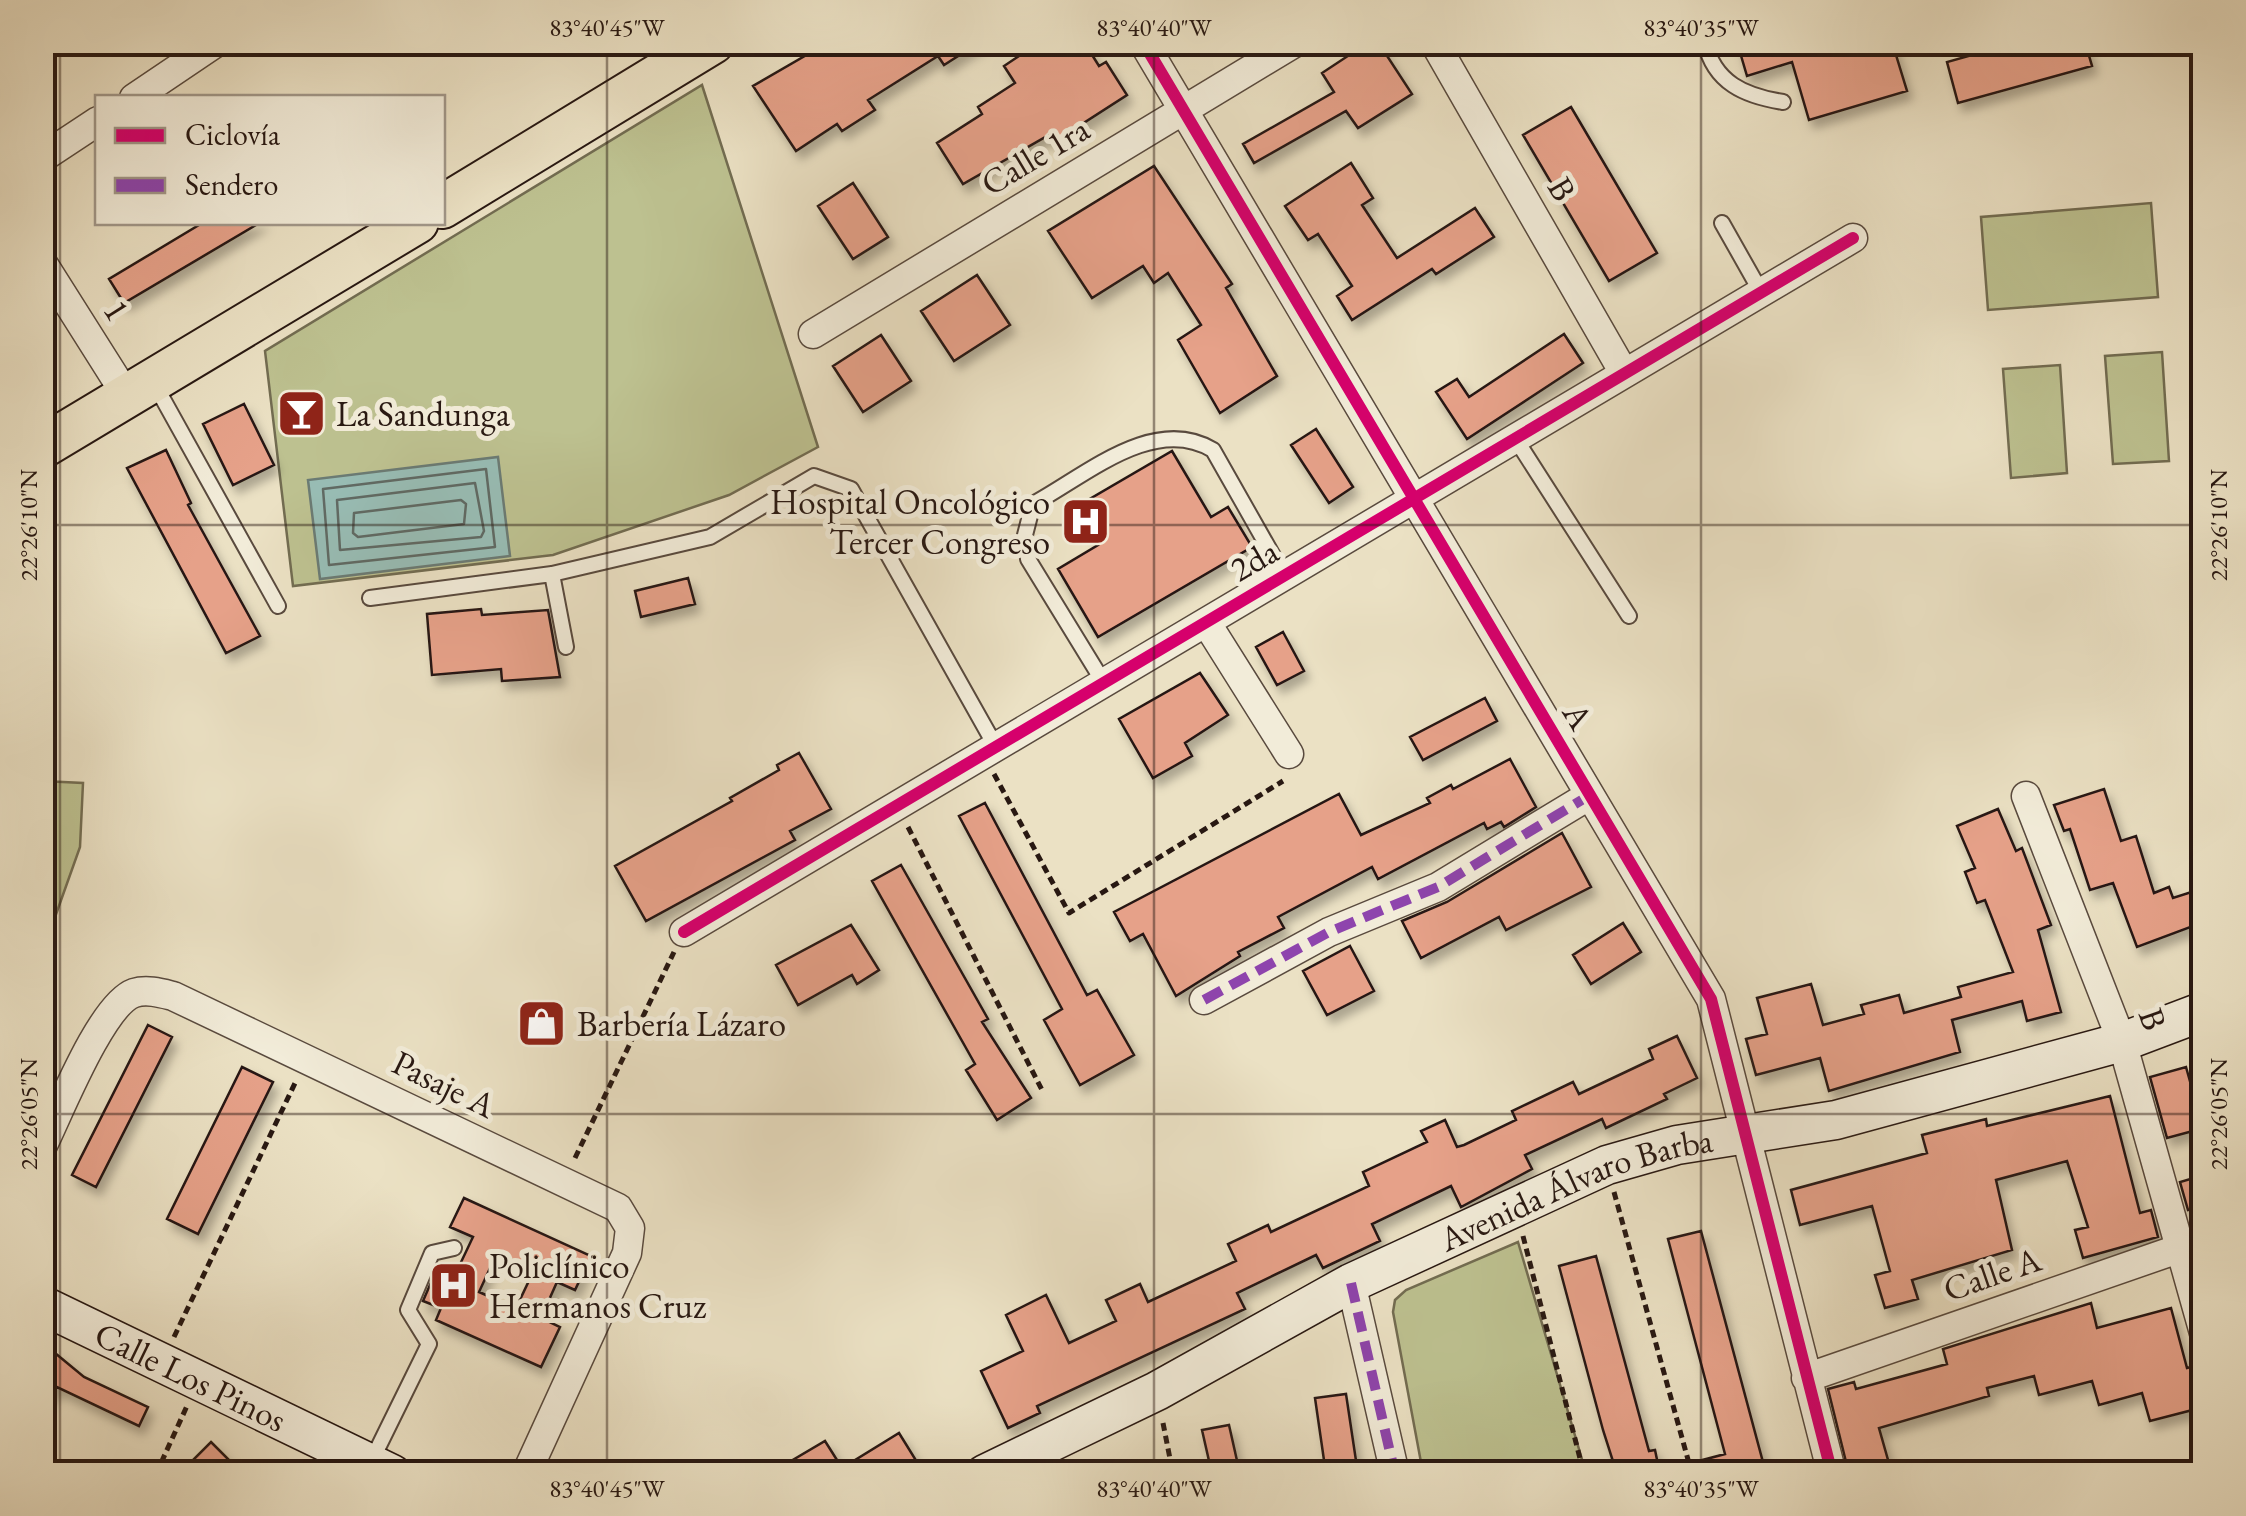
<svg xmlns="http://www.w3.org/2000/svg" width="2246" height="1516" font-family="'EB Garamond',serif">
<style>
.green{fill:#bdc190;stroke:#726c51;stroke-width:2.5}
.water{fill:#98bdb5;stroke:#6b7b74;stroke-width:2.5}
.lines{fill:none;stroke-linecap:round;stroke-linejoin:round}
.shore{stroke:#606a64;stroke-width:2.5}
.building{fill:#e6a189;stroke:#281812;stroke-width:2.5;fill-rule:evenodd;filter:url(#shadow)}
.lane-casing{stroke:#594a3e;stroke-width:18}
.street-casing{stroke:#594a3e;stroke-width:31}
.secondary-casing{stroke:#281812;stroke-width:41}
.primary-casing{stroke:#281812;stroke-width:46}
.path{stroke:#281812;stroke-width:5;stroke-dasharray:8 5;stroke-linecap:butt}
.lane{stroke:#f2ecd9;stroke-width:14}
.street{stroke:#f2ecd9;stroke-width:28}
.secondary{stroke:#f2ecd9;stroke-width:38}
.primary{stroke:#ebe1c4;stroke-width:42}
.quiet{stroke:#8e44ad;stroke-width:10;stroke-dasharray:20 10;stroke-linecap:butt}
.cycleway-casing{stroke:#f2ecd9;stroke-width:19}
.cycleway{stroke:#d6006c;stroke-width:12}
.ticks{fill:none;stroke:#281812;stroke-width:2.5;stroke-opacity:0.45}
.labels{text-anchor:middle;stroke-width:10;stroke-linejoin:round;paint-order:stroke}
.street-label{font-size:35px;fill:#281812;stroke:#f2ecd9}
.poi-label{font-size:35px;fill:#281812;stroke:#f2ecd9;text-anchor:start}
.neatline{fill:none;stroke:#281812;stroke-width:4}
.ticks-label{font-size:25px;text-anchor:middle;fill:#281812}
</style>
<defs>
<filter id="shadow"><feDropShadow dx="5" dy="8" stdDeviation="5" flood-color="#0004"/></filter>
</defs>
<rect width="100%" height="100%" fill="#ebe1c4"/>
<filter id="stains"><feTurbulence type="fractalNoise" baseFrequency=".002" numOctaves="4"/><feColorMatrix values="0 0 0 0 .2 0 0 0 0 .09 0 0 0 0 .02 0 0 0 .5 -.17"/></filter>
<radialGradient id="worn" r=".72"><stop offset=".6" stop-color="#630" stop-opacity="0"/><stop offset="1" stop-color="#630" stop-opacity=".3"/></radialGradient>
<!-- green -->
<path class="green" d="M702,85L818,447L729,495L553,555L293,586L265,351Z
M2151,203L2158,297L1988,310L1981,217Z
M2162,352L2169,461L2113,464L2105,356Z
M2060,365L2067,473L2011,478L2003,369Z
M42,781L83,783L80,847L44,948Z
M1518,1242L1586,1473H1423L1393,1312L1395,1300L1406,1290Z"/>
<!-- water -->
<path class="water" d="M498,457L510,556L320,579L308,480Z"/>
<g class="lines">
<!-- shore -->
<path class="shore" d="M486,469L495,547L329,565L323,489Z
M475,483L484,531L481,537L340,550L337,500Z
M461,500L466,504L464,524L358,537L353,533L354,513Z"/>
</g>
<!-- building -->
<path class="building" d="M829,42H980L944,65L938,56L868,100L875,110L842,131L837,124L796,151L753,86Z
M1040,42H1084L1099,66L1106,62L1127,95L1054,142L1049,135L963,184L937,143L982,114L978,107L1015,83L1004,66Z
M1369,42H1378L1412,94L1358,128L1346,111L1254,163L1243,144L1334,92L1322,73Z
M1737,42H1892L1907,91L1809,120L1792,62L1747,76Z
M2018,42H2085L2092,66L1958,103L1947,62Z
M1571,107L1657,253L1609,281L1523,135Z
M1351,163L1373,198L1362,205L1397,258L1475,208L1494,237L1436,274L1432,269L1352,320L1337,296L1352,286L1318,234L1308,240L1285,206Z
M1154,166L1232,284L1226,288L1277,376L1220,413L1178,340L1201,325L1168,273L1154,283L1143,266L1092,298L1048,231Z
M853,183L888,237L853,259L818,206Z
M204,222H261L124,303L109,279Z
M977,275L1010,325L954,361L921,311Z
M1564,334L1583,363L1467,439L1436,392L1457,379L1469,397Z
M881,335L911,381L863,412L833,366Z
M244,404L274,465L233,485L203,424Z
M1316,429L1353,487L1329,503L1291,445Z
M166,450L191,503L188,505L260,636L226,653L127,468Z
M1172,451L1211,517L1228,507L1252,547L1098,637L1058,569L1098,545L1076,507Z
M688,578L695,604L641,617L635,591Z
M481,609L482,615L548,610L560,677L502,681L501,669L432,675L427,614Z
M1283,632L1304,671L1277,685L1256,647Z
M1200,673L1228,715L1185,743L1192,756L1153,778L1119,719Z
M1485,698L1497,721L1423,760L1410,737Z
M799,753L831,809L790,831L795,840L646,921L615,866L732,801L730,798L779,770L777,765Z
M1510,759L1536,807L1504,827L1501,822L1487,829L1484,823L1378,879L1372,867L1278,917L1284,928L1238,952L1240,956L1176,996L1143,934L1130,941L1114,912L1339,794L1361,835L1430,803L1427,798L1451,785L1453,789Z
M2104,789L2121,841L2136,836L2154,893L2169,887L2173,898L2204,888V922L2137,947L2113,883L2090,890L2070,829L2064,831L2054,805Z
M985,803L1087,995L1097,990L1134,1055L1080,1085L1044,1020L1062,1009L959,816Z
M1998,809L2016,851L2022,848L2051,925L2038,930L2061,1012L2027,1021L2022,1001L1952,1020L1960,1052L1829,1091L1820,1058L1756,1075L1746,1039L1767,1034L1757,998L1811,984L1823,1025L1864,1014L1861,1005L1899,995L1904,1013L1961,997L1958,987L2013,972L1985,900L1977,903L1965,872L1975,868L1957,826Z
M1562,833L1591,887L1506,930L1499,917L1421,958L1402,921L1447,902Z
M901,865L988,1019L982,1022L1031,1098L997,1120L966,1070L975,1064L872,881Z
M1623,923L1641,952L1591,984L1573,955Z
M851,925L879,970L857,984L852,975L798,1005L776,965Z
M1350,946L1374,991L1327,1015L1303,971Z
M148,1025L172,1037L96,1187L72,1175Z
M1677,1036L1697,1078L1664,1094L1667,1099L1606,1128L1602,1119L1525,1155L1532,1169L1461,1207L1451,1186L1372,1224L1380,1241L1323,1268L1316,1255L1237,1293L1245,1309L1037,1406L1040,1413L1008,1428L981,1371L1023,1351L1006,1315L1046,1295L1069,1343L1116,1321L1106,1300L1140,1284L1148,1302L1236,1261L1228,1244L1268,1225L1271,1232L1369,1186L1363,1172L1427,1142L1421,1131L1445,1120L1457,1147L1464,1145L1516,1120L1512,1111L1573,1082L1579,1094L1653,1059L1649,1049Z
M242,1067L273,1082L198,1234L167,1219Z
M2186,1067L2196,1103L2204,1102V1128L2167,1138L2150,1077Z
M2110,1096L2140,1213L2151,1210L2158,1237L2083,1258L2075,1230L2088,1227L2067,1161L1996,1180L2012,1250L1912,1280L1918,1299L1885,1308L1875,1275L1890,1271L1872,1206L1800,1225L1791,1190L1927,1153L1922,1135L1986,1119L1987,1126Z
M2204,1175V1206L2188,1210L2180,1182Z
M464,1198L591,1256L575,1290L557,1282L541,1318L560,1327L541,1367L436,1320L441,1308L423,1301L436,1271L453,1279L473,1237L450,1227ZM497,1253L534,1270L516,1308L479,1292Z
M1701,1231L1764,1466L1736,1474H1677L1676,1467L1725,1454L1668,1239Z
M1596,1256L1649,1451L1655,1450L1660,1474H1617L1603,1430L1559,1266Z
M2091,1303L2097,1328L2171,1308L2187,1368L2195,1366L2204,1407L2150,1421L2142,1393L2099,1405L2092,1381L2039,1395L2034,1376L1987,1388L1989,1396L1879,1428L1892,1474H1849L1828,1389L1854,1382L1856,1389L1947,1364L1943,1349Z
M55,1353L84,1377L148,1407L139,1426L57,1387L42,1404V1369Z
M1346,1394L1358,1474H1326L1315,1398Z
M1229,1425L1240,1474H1212L1202,1430Z
M899,1433L917,1462L898,1474H769L825,1441L842,1468Z
M211,1442L229,1460L215,1474H179Z"/>
<g class="lines">
<defs>
<path id="lane" d="M1705,42C1714,83 1745,96 1783,102
M1722,223L1761,292
M154,383L278,606
M1515,438L1629,616
M552,574L566,647
M370,598L552,574L710,537L814,476L851,489L996,747
M1104,683L1028,559L1025,535L1033,504C1085,476 1154,414 1213,450L1285,577
M371,1462L429,1344L408,1310L432,1253L454,1248"/>
<path id="street" d="M1143,42L1711,999L1832,1474
M1434,42L1624,373
M134,98L217,42
M42,158L98,121
M42,262L128,398
M813,334L1296,42
M1206,622L1289,754
M2026,796L2122,1042L2204,1333
M684,932L1853,238
M1204,1000L1329,932L1438,887L1590,795
M42,1147C59,1113 101,1005 134,993C147,989 161,993 173,996L618,1208L630,1228L627,1253L526,1474
M1351,1283L1395,1474
M1806,1378L2204,1240"/>
<g id="secondary">
<path id="s1" d="M42,1305L392,1474"/>
<path id="s2" d="M985,1474L1157,1391L1351,1283L1607,1165L1677,1145L1836,1120L2122,1042L2204,1011"/>
</g>
<path id="primary" d="M442,207L713,42
M42,447L417,222"/>
</defs>
<!-- lane casing -->
<use href="#lane" class="lane-casing"/>
<!-- street casing -->
<use href="#street" class="street-casing"/>
<!-- secondary casing -->
<use href="#secondary" class="secondary-casing"/>
<!-- primary casing -->
<use href="#primary" class="primary-casing"/>
<!-- path -->
<path class="path" d="M994,774L1069,913L1283,781
M908,827L1043,1092
M575,1158L674,952
M1614,1192L1692,1474
M1523,1236L1584,1474
M174,1337L296,1081
M1163,1423L1173,1474
M156,1474L187,1406"/>
<!-- lane -->
<use href="#lane" class="lane"/>
<!-- street -->
<use href="#street" class="street"/>
<!-- secondary -->
<use href="#secondary" class="secondary"/>
<!-- primary -->
<use href="#primary" class="primary"/>
<!-- quiet -->
<path class="quiet" d="M1204,1000L1329,932L1438,887L1590,795
M1351,1283L1395,1474"/>
<defs>
<path id="cycleway" d="M1143,42L1711,999L1832,1474
M684,932L1853,238"/>
</defs>
<!-- cycleway casing -->
<use href="#cycleway" class="cycleway-casing"/>
<!-- cycleway -->
<use href="#cycleway" class="cycleway"/>
</g>
<!-- ticks -->
<path class="ticks" d="M60,42V1474M607,42V1474M1154,42V1474M1701,42V1474M42,525H2204M42,1114H2204"/>
<!-- icons -->
<defs>
<symbol id="bar-square" viewBox="-11 -11 22 22"><rect x="-9" y="-9" width="18" height="18" rx="4" fill="#8f2418" stroke="#f2ecd9"/><path d="M-6-5H6L.8 .8V4.5H3.5V6h-7V4.5H-.8V.8Z" fill="#fff"/></symbol>
<symbol id="hospital-square" viewBox="-11 -11 22 22"><rect x="-9" y="-9" width="18" height="18" rx="4" fill="#8f2418" stroke="#f2ecd9"/><path d="M-5-5h3v3.5h4V-5h3V5h-3V1.5h-4V5h-3Z" fill="#fff"/></symbol>
<symbol id="shop-square" viewBox="-11 -11 22 22"><rect x="-9" y="-9" width="18" height="18" rx="4" fill="#8f2418" stroke="#f2ecd9"/><path d="M-5-2.5h2.3a2.7 3.5 0 0 1 5.4 0H5L5.5 6h-11ZM-1.5-2.5h3a1.5 2.3 0 0 0-3 0Z" fill="#fff"/></symbol>
</defs>
<g fill-rule="evenodd">
<use href="#bar-square" x="274" y="386" width="55" height="55"/>
<use href="#hospital-square" x="1058" y="494" width="55" height="55"/>
<use href="#shop-square" x="514" y="996" width="55" height="55"/>
<use href="#hospital-square" x="426" y="1258" width="55" height="55"/>
</g>
<g class="labels">
<!-- street labels -->
<g class="street-label">
<text transform="translate(1035 156) rotate(-31)" y="12">Calle 1ra</text>
<text transform="translate(1562 189) rotate(60)" y="12">B</text>
<text transform="translate(117 310) rotate(58)" y="12">1</text>
<text transform="translate(1254 560) rotate(-30)" y="12">2da</text>
<text transform="translate(1578 716) rotate(59)" y="12">A</text>
<text transform="translate(2153 1019) rotate(71)" y="12">B</text>
<text transform="translate(444 1084) rotate(26)" y="12">Pasaje A</text>
<text dy="12" stroke="none"><textPath href="#s2" startOffset="658">Avenida Álvaro Barba</textPath></text>
<text transform="translate(1992 1274) rotate(-19)" y="12">Calle A</text>
<text dy="12" stroke="none"><textPath href="#s1" startOffset="165">Calle Los Pinos</textPath></text>
</g>
<!-- poi labels -->
<g class="poi-label">
<text x="336" y="426">La Sandunga</text>
<text x="1050" y="514" text-anchor="end">Hospital Oncológico<tspan x="1050" dy="40">Tercer Congreso</tspan></text>
<text x="577" y="1036">Barbería Lázaro</text>
<text x="489" y="1278">Policlínico<tspan x="489" dy="40">Hermanos Cruz</tspan></text>
</g>
</g>
<!-- margin -->
<rect width="2246" height="1516" fill="none" stroke="#ebe1c4" stroke-width="110"/>
<!-- legend -->
<rect x="95" y="95" width="350" height="130" fill="#f2ecd9" stroke="#a19789" stroke-width="2.5"/>
<rect x="115" y="128" width="50" height="15" fill="#d6006c" stroke="#a19789" stroke-width="2.5"/>
<text x="185" y="145" font-size="30" fill="#281812">Ciclovía</text>
<rect x="115" y="178" width="50" height="15" fill="#8e44ad" stroke="#a19789" stroke-width="2.5"/>
<text x="185" y="195" font-size="30" fill="#281812">Sendero</text>
<rect x="55" y="55" width="2136" height="1406" class="neatline"/>
<g class="ticks-label">
<text x="607" y="36">83°40'45"W</text>
<text x="1154" y="36">83°40'40"W</text>
<text x="1701" y="36">83°40'35"W</text>
<text transform="translate(28 525) rotate(-90)" y="9">22°26'10"N</text>
<text transform="translate(2218 525) rotate(-90)" y="9">22°26'10"N</text>
<text transform="translate(28 1114) rotate(-90)" y="9">22°26'05"N</text>
<text transform="translate(2218 1114) rotate(-90)" y="9">22°26'05"N</text>
<text x="607" y="1497">83°40'45"W</text>
<text x="1154" y="1497">83°40'40"W</text>
<text x="1701" y="1497">83°40'35"W</text>
</g>
<rect width="100%" height="100%" filter="url(#stains)"/>
<rect width="100%" height="100%" fill="url(#worn)"/>
</svg>
